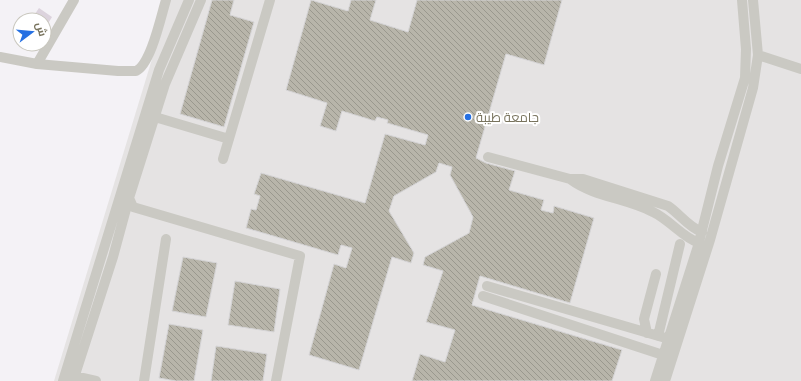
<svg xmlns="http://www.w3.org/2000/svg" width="801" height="381" font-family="Cabin,Cairo,sans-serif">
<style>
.built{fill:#e5e3e3}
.pitch{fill:#dcd3dd}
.building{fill:url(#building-back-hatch);stroke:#d6d5d7}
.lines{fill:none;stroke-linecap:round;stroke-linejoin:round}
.minor{stroke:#cac9c3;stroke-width:10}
.poi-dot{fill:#2670e2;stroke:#fff;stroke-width:1.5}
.labels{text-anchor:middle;stroke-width:4;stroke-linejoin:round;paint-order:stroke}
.poi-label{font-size:13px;fill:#78735d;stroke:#fff;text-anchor:start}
</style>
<defs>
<pattern id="building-back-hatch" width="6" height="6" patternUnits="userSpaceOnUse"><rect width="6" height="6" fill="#b8b5aa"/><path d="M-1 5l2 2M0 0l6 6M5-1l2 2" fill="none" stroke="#9a988e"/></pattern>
</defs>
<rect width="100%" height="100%" fill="#f4f2f6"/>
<!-- built -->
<path class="built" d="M170,0H801V381H54Z"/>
<!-- pitch -->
<path class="pitch" d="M39,8L52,17L44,30V20H31Z"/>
<!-- building -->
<path class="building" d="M212,0H234L230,15L254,22L224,127L180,114Z
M311,0L348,11L351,0H376L370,20L408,32L417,0H562L544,65L506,54L476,158L486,163L515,171L509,190L544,200L541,210L553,213L554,206L594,218L570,303L480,276L472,305L622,350L612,381H412L420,354L445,362L455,330L426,322L443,271L423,265L425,257L469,233L473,217L450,175L452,167L439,163L436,172L394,196L389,211L414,253L411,263L392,257L359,370L309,355L334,264L346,268L352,248L341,245L338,255L246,228L251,209L256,210L260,196L254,194L261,173L365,203L385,134L425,145L428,135L387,123L388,120L377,117L375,121L342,111L336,131L320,126L327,103L286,90Z
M183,257L217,263L206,317L172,311Z
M235,281L280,289L274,332L228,325Z
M169,324L203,330L194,381H176L159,378Z
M216,346L267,354L263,381H211Z"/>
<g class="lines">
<!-- minor -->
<path class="minor" d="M758,55L801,69
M0,57L37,64L118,71H136C151,64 161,16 166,0
M37,64L74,0
M155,117L229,139
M488,157L570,179
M223,159L270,0
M129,198L133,207L300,256L276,381
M699,243C682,237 670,220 653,212C626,198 594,197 570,179H583L668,206C680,214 688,227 702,232
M487,286L669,339
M483,296L663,355
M647,333L644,319L656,274
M658,336L680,244
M74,376L96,381
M63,381L159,70L189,0
M73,381L113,257L129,198L165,84L201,0
M144,381L166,239
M655,381L698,246L718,166L745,78L746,49L742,0
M665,381L710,240L753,88L758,55L753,0"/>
</g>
<!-- markers -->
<circle class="poi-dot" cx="468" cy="117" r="4"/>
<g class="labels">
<!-- poi labels -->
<g class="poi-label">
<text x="476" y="122">جامعة طيبة</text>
</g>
</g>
<!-- north arrow -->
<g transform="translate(32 32) rotate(74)"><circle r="19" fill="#ffffff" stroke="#c9c7be"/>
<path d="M0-3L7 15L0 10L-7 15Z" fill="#2670e2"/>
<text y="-6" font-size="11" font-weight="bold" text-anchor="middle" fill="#78735d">ش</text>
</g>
</svg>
